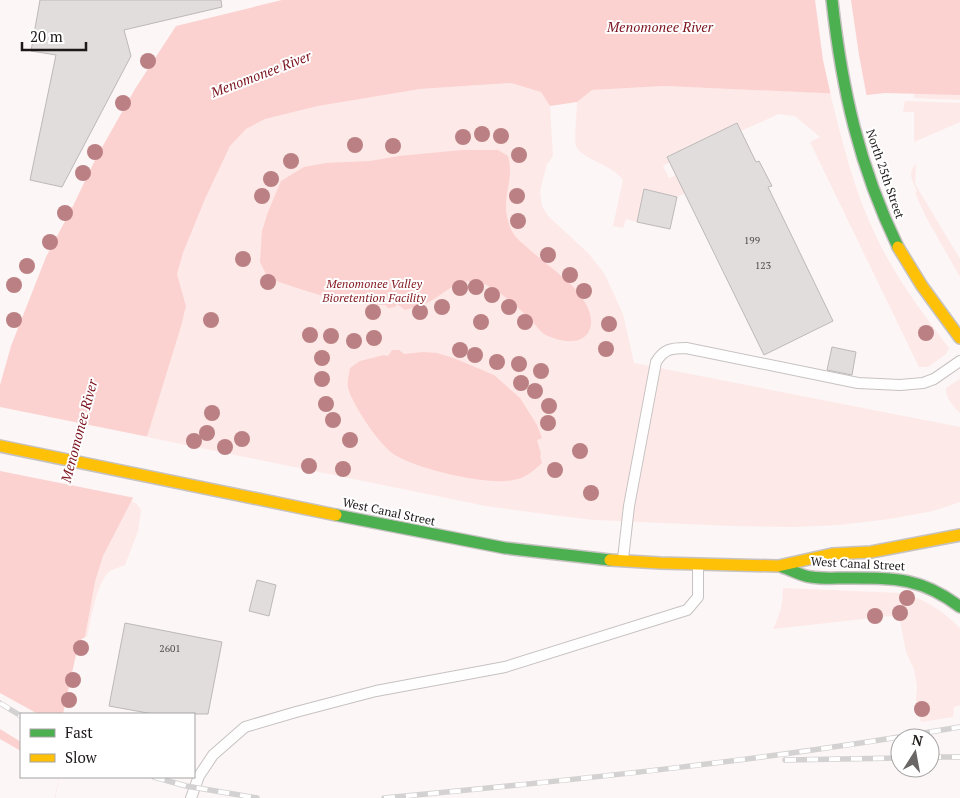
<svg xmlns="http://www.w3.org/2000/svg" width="960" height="798" font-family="'PT Serif',serif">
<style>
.green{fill:#fde9e7}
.water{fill:#fbd2d0}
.pier{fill:#fcf6f6}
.building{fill:#e2dddd;stroke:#bdb9b9}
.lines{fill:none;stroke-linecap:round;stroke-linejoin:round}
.lane-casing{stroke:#c7c2c2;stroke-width:12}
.fast-casing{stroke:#c7c2c2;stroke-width:14}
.slow-casing{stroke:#c7c2c2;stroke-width:14}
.lane{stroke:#fffefe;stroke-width:10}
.fast{stroke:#4caf50;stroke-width:11}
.slow{stroke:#ffc107;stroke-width:11}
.rail-casing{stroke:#d3d1d1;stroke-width:5.5}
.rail{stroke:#fff;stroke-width:4;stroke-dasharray:11;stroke-linecap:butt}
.tree{fill:#bb8083}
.labels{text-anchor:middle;stroke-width:4;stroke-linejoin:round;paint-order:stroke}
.number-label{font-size:10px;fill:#4e4a4a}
.street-label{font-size:12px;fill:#1d1919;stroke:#fff}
.park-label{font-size:12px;font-style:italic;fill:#861f25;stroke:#fff}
.water-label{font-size:14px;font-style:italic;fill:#7a101b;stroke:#fff}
</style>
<rect width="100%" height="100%" fill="#fcf6f6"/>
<!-- green -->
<path class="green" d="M511,83L541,92L550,106L553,156L547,164L540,191L542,206L548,216L589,254L604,273L623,314L634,363L960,427V502L933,511L889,519L839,525L792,527L733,526L595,520L560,516L486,506L147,437L186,306L177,274L183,253L205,199L230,146L246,129L265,119L318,106L420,89Z
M664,86L830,93C842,140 853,188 874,232C893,274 921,311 949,348L946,354L928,367H919L810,142L820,137L795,116L779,114L741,131L736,123L667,157L670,162L663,166L669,178L676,175L685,193L677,197L644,189L637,222L626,219L623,228L613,226L623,180C612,164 581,159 576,146C574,139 577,112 577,102L592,90Z
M960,86V100L914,98V89Z
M905,101L960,103V122L914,142V112H903Z
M916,164L915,184L960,259V277L926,217L915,193L917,192C914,183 906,173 916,164Z
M960,379V413C954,407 945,398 946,388Z
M131,501L137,504L141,510L138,531L125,565C120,567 114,569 110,571C96,582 91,620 87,637H85L95,582L103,556Z
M783,588L900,593C925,598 942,611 960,628V705L954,707L953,717L921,722L916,700L917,686L914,669L906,652L899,615L773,629C780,615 783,604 783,588Z"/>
<!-- water -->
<path class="water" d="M282,0H960V95L885,93L867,95L664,86L592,90L577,102L550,106L541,92L511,83L420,89L318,106L265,119L246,129L230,146L205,199L183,253L177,274L186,306L181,326L147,437L133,498L103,556L95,582L85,637L79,641L63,714H21V777H59L55,798H0V385L11,346L46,257L73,206L96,158L135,89L176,26Z
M462,150H498L508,156C516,185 496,201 513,233C517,240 524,244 529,249C548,267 581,286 589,311C592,319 592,326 588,333C579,346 558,341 546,335C540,332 535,324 530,319C516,306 497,287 478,282C461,277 447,291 434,299C425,305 415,307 405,310L397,304L395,307L388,308L385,305C345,305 305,291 268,278L260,262L262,231L268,212L281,181L304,167L326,163L370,161L399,156Z
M392,350H399L404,354L423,352L437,353L456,359L494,375L520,398L537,425L542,438L537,440L541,454L540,456L542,463C533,471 526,478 513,480C487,486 418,469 395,455C380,446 355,408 349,391C346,384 349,376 350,368L360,361L384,355L388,356Z"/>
<!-- pier -->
<path class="pier" d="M815,0H851L859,55L867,98L831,96L823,60Z
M0,407L149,437L135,498L0,471Z
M0,693L38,714H21V742L0,729Z
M0,739L21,751V777H59L55,798H0Z"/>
<!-- building -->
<path class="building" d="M40,0H221L222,7L124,30L131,56L62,187L30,180L56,55L31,51Z
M737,123L756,162L759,161L772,186L768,187L833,321L764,355L667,157Z
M644,189L677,197L670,229L637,222Z
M832,347L856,352L852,375L827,370Z
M257,580L276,585L269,616L249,611Z
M125,623L222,642L208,714H153L109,706Z"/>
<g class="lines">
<defs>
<path id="lane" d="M623,559L629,506L656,362C664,349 671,348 686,348L858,383L900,385L923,383L934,379L960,361
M191,798L199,776L213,755L245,727L296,712L376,691L505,667L687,610L698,597V565"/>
<path id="fast" d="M832,0C842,90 859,166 898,247
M336,515L505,548L610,560
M782,567C792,570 801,576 811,577C823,579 835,578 846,578C894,578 921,577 960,607"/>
<path id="slow" d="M898,247L922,286L960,338
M0,446L336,515
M610,560L660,563L778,566L832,554L871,552L960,535"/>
</defs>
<!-- lane casing -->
<use href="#lane" class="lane-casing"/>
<!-- fast casing -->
<use href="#fast" class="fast-casing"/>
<!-- slow casing -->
<use href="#slow" class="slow-casing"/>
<!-- lane -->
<use href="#lane" class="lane"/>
<!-- fast -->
<use href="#fast" class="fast"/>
<!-- slow -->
<use href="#slow" class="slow"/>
<defs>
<path id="rail" d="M0,703L21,716
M930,757H960
M785,760L900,758
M154,777L186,786L257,798
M384,798C577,780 769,760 960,727"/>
</defs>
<!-- rail casing -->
<use href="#rail" class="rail-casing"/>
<!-- rail -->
<use href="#rail" class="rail"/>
</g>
<!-- trees -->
<g class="tree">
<circle cx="148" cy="61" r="8"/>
<circle cx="123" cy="103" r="8"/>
<circle cx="482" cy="134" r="8"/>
<circle cx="501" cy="136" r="8"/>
<circle cx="463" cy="137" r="8"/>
<circle cx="355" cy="145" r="8"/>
<circle cx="393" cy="146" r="8"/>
<circle cx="95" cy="152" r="8"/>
<circle cx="519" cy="155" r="8"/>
<circle cx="291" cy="161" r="8"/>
<circle cx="83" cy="173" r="8"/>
<circle cx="271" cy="179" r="8"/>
<circle cx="262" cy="196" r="8"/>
<circle cx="517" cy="196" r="8"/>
<circle cx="65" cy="213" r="8"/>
<circle cx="518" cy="221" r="8"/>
<circle cx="50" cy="242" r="8"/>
<circle cx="548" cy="255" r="8"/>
<circle cx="243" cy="259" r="8"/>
<circle cx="27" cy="266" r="8"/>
<circle cx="570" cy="275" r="8"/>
<circle cx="268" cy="282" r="8"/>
<circle cx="14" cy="285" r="8"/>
<circle cx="476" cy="287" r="8"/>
<circle cx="460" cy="288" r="8"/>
<circle cx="584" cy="291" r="8"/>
<circle cx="492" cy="295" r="8"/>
<circle cx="442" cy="307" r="8"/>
<circle cx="509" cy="307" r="8"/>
<circle cx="373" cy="312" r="8"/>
<circle cx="420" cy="312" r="8"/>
<circle cx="14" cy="320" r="8"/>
<circle cx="211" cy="320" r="8"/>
<circle cx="481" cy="322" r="8"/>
<circle cx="525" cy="322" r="8"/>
<circle cx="609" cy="324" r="8"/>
<circle cx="926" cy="333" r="8"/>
<circle cx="310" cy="335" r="8"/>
<circle cx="331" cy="336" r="8"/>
<circle cx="374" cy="338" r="8"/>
<circle cx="354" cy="341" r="8"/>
<circle cx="606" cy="349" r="8"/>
<circle cx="460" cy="350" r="8"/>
<circle cx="475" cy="355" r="8"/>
<circle cx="322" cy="358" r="8"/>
<circle cx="497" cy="362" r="8"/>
<circle cx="519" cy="364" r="8"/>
<circle cx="541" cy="371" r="8"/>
<circle cx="322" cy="379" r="8"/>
<circle cx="521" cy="383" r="8"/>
<circle cx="535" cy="391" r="8"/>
<circle cx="326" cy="404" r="8"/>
<circle cx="549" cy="406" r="8"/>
<circle cx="212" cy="413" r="8"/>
<circle cx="333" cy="420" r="8"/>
<circle cx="548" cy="423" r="8"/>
<circle cx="207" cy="433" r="8"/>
<circle cx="242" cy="439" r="8"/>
<circle cx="350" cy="440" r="8"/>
<circle cx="194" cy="441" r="8"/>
<circle cx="225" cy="447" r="8"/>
<circle cx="580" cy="451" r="8"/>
<circle cx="309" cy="466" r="8"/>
<circle cx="343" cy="469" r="8"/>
<circle cx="555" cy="470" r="8"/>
<circle cx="591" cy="493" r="8"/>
<circle cx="907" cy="598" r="8"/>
<circle cx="900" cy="613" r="8"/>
<circle cx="875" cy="616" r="8"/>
<circle cx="81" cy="648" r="8"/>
<circle cx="73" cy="680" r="8"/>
<circle cx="69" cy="700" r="8"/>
<circle cx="922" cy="709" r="8"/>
</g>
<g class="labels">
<!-- number labels -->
<g class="number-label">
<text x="752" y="244">199</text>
<text x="763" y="269">123</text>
<text x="170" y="652">2601</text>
</g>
<!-- street labels -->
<g class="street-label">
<text transform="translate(885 174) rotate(71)" y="4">North 25th Street</text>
<text transform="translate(389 512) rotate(12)" y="4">West Canal Street</text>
<text transform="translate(858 564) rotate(3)" y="4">West Canal Street</text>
</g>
<!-- park labels -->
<g class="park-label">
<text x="374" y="288">Menomonee Valley<tspan x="374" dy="14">Bioretention Facility</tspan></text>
</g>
<!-- water labels -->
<g class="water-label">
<text x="660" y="32">Menomonee River</text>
<text transform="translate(261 74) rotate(-21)" y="5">Menomonee River</text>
<text transform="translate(79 431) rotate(-75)" y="5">Menomonee River</text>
</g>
</g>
<!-- legend -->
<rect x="20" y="713" width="175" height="65" fill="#ffffff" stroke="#a5a3a3"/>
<rect x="30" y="729" width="25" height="8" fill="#4caf50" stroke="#a5a3a3"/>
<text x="65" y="738" font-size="15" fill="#1d1919">Fast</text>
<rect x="30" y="754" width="25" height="8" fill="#ffc107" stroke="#a5a3a3"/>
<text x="65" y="763" font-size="15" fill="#1d1919">Slow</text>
<!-- north arrow -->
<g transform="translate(915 753) rotate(11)"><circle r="24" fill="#ffffff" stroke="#a5a3a3"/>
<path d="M0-4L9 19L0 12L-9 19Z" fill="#6b6666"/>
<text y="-8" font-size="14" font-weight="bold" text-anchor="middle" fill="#1d1919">N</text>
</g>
<!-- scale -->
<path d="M22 42v8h64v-8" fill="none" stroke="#1d1919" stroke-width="2.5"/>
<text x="30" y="42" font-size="15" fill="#1d1919" stroke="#ffffff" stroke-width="4" paint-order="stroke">20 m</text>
</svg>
